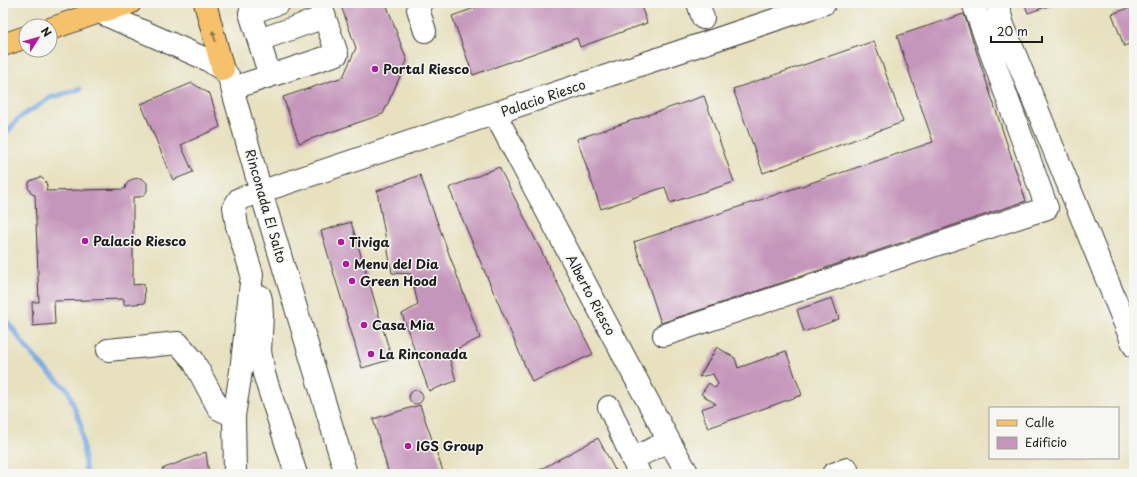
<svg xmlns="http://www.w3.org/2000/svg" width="1137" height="477" font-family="'Playpen Sans',sans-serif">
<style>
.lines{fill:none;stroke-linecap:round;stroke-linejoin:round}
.stream{stroke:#7bace6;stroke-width:5}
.building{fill:#c596bb}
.minor-casing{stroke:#3a3a34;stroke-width:24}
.major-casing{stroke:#3a3a34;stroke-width:24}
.minor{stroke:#fff;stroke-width:22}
.major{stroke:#f5c16b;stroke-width:22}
.oneway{fill:#886e44}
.poi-dot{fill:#b5179e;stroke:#f6f6f2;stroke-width:1.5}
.labels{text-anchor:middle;stroke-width:3;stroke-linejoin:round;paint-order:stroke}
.poi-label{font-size:13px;font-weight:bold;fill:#1c1c1c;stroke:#f6f6f2;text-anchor:start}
.street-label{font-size:13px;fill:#1c1c1c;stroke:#f6f6f2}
</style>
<rect width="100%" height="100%" fill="#f6f6f2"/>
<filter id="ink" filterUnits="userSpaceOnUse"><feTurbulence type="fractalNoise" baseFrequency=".025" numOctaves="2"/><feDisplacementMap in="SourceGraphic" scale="8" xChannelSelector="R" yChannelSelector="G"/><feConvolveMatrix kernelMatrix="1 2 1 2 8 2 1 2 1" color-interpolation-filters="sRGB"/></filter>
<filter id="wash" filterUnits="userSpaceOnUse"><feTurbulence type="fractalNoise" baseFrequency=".012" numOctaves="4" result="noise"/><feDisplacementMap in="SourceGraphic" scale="16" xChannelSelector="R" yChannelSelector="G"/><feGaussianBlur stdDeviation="0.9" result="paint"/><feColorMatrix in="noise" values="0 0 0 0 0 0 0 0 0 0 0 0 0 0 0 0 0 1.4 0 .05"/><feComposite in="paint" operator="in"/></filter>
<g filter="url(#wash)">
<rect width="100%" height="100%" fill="#e7e1bf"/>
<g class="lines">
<!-- stream -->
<path class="stream" d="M3,137L19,118L50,98L80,89
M3,315L25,346L44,368L68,390L81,426L86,474"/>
</g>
<g id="blocks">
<!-- building -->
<path class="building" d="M340,3H386L407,61L383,114L299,143L283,97L343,77L356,48Z
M489,3H640L647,23L580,47L577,38L473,75L452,16Z
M1024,3H1057L1028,13Z
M1127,3H1134V42L1124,46L1112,14L1129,8Z
M964,14L1026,201L661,323L634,242L933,142L897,36Z
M874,41L903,122L763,173L733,89Z
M192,83L210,94L220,127L181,145L193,172L173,180L141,104Z
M704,96L734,182L670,203L665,187L601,209L577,139Z
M499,167L593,354L532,382L449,188Z
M420,175L480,338L448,353L456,381L429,391L402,314L418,305L411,274L392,273L377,191Z
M40,177L43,179L46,182L47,187L46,191L125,189L126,185L129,181L133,179L140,178L144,180L147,183V191L144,195L140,197H133V285L144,284L145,303L124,305V299L54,301L55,324L33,326L32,302H39L35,195L32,194L28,187L30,181Z
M351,222L392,359L362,368L321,231Z
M832,298L839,319L804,332L797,310Z
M717,347L735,358L738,368L786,351L802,395L708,428L701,409L716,404L701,394L709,383L715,388L718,384L713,374L699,377Z
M409 397a7 7 0 1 1 14 0a7 7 0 1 1-14 0Z
M420,405L444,474H389L373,419Z
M598,438L617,474H532Z
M206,452L209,474H163L162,469Z"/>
</g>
</g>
<g filter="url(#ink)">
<use href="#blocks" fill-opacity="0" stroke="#3a3a34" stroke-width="1"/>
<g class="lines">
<defs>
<path id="minor" d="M421,3L418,9L425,31
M698,3L703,18
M997,3L1003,25L1134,346
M99,12L208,60L223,70L229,77L261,192L346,474
M259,40L325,17
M270,76L250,13L279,3
M233,88L337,54L320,3
M495,114L669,441L688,474
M260,296L261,300L262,316L260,351L264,374L296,474
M664,335L1047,208L973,3
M108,350L178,343L193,360L219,409L234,416
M609,407L639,473
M632,459L669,441
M235,474L234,416L241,371L252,274L237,226L234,207L239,199L825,3
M833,474L847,469"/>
<path id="major" d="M205,3L223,70
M50,29L99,12L130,3
M3,45L26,37"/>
</defs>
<!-- minor casing -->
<use href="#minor" class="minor-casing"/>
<!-- major casing -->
<use href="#major" class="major-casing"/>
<!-- minor -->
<use href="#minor" class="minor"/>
<!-- major -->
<use href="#major" class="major"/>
</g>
<!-- one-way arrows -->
<defs><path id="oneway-solid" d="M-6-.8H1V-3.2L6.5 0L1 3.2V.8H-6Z"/></defs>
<use class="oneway" href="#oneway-solid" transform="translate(214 36) rotate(-105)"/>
</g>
<!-- markers -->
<g class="poi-dot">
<circle cx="375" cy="69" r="4"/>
<circle cx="85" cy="241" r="4"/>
<circle cx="341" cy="242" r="4"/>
<circle cx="346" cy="264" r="4"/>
<circle cx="352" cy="281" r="4"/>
<circle cx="364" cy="325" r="4"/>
<circle cx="371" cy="354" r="4"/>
<circle cx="408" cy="446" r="4"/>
</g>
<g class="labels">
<!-- poi labels -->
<g class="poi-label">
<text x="383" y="74">Portal Riesco</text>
<text x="93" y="246">Palacio Riesco</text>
<text x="349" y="247">Tiviga</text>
<text x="354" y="269">Menu del Dia</text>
<text x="360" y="286">Green Hood</text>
<text x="372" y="330">Casa Mia</text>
<text x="379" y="359">La Rinconada</text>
<text x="416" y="451">IGS Group</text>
</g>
<!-- street labels -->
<g class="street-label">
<text transform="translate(543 98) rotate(-19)" y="5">Palacio Riesco</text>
<text transform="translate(266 206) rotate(74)" y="5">Rinconada El Salto</text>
<text transform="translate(591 295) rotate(62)" y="5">Alberto Riesco</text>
</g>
</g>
<!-- margin -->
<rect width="1137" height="477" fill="none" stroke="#f6f6f2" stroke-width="16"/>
<!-- legend -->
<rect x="989" y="407" width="130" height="52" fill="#f6f6f2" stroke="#9f9f9c"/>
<rect x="997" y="420" width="20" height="6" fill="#f5c16b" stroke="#9f9f9c"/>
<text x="1025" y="427" font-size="12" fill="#1c1c1c">Calle</text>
<rect x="997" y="437" width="20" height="12" fill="#c596bb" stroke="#9f9f9c"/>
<text x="1025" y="447" font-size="12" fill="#1c1c1c">Edificio</text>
<!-- north arrow -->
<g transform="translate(38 38) rotate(53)"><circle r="19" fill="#f6f6f2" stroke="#9f9f9c"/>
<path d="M0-3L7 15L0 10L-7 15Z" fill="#b5179e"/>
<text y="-6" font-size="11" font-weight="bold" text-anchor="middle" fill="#1c1c1c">N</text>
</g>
<!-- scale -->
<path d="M991 36v6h51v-6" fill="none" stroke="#1c1c1c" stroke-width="2"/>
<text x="997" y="36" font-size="12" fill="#1c1c1c" stroke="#f6f6f2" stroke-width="3" paint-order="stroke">20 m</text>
</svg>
